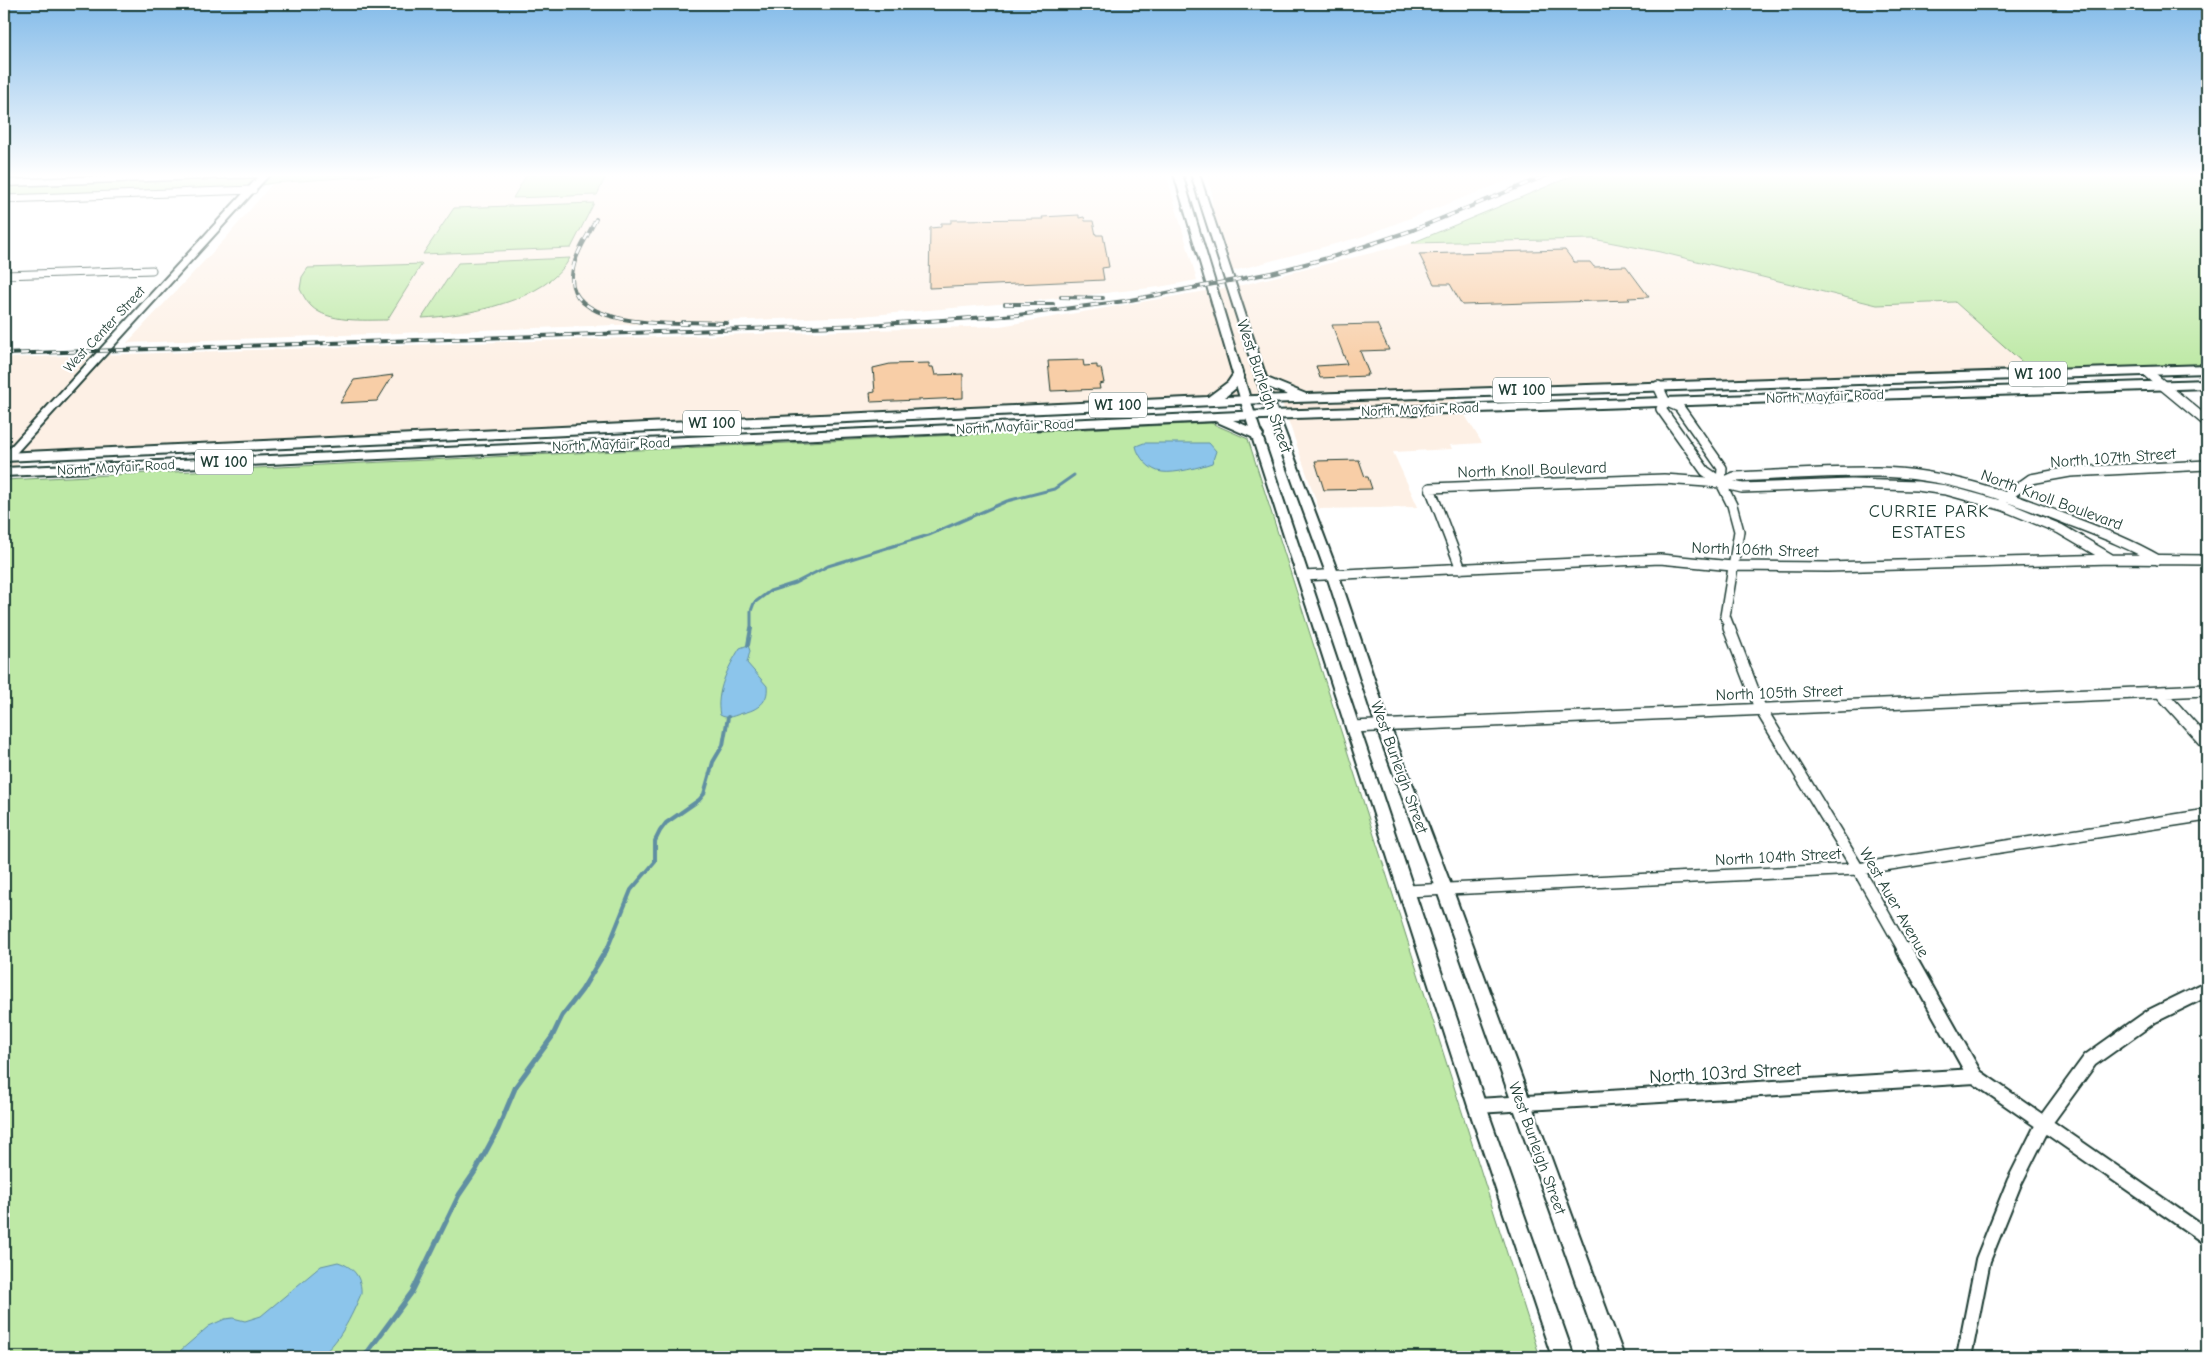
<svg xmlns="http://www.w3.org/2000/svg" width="2211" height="1361" font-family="'Comic Neue',sans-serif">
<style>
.built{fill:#fdf0e5}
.green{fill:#bee9a6;stroke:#6e936d}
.water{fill:#8cc5eb;stroke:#608fa2}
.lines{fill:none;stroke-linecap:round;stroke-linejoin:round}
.stream-far2{stroke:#608fa2;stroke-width:3}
.stream-far1{stroke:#608fa2;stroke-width:4}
.stream{stroke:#608fa2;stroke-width:5}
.building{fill:#f8cea7;stroke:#1f3d34}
.street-far3-casing{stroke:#1f3d34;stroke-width:9}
.street-far2-casing{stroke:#1f3d34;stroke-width:12}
.street-far1-casing{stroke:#1f3d34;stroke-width:14}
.street-casing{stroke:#1f3d34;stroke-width:18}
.secondary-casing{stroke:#1f3d34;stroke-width:4}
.primary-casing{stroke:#1f3d34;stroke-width:4}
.highway-casing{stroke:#1f3d34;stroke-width:3}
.street-far3{stroke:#fff;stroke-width:7}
.street-far2{stroke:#fff;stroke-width:9}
.street-far1{stroke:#fff;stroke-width:11}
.street{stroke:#fff;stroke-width:14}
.secondary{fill:#fff;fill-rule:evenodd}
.primary{fill:#fff;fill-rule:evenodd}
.highway{fill:#fff;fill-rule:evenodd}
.rail-casing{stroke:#1f3d34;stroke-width:4}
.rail{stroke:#fff;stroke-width:2.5;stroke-dasharray:8;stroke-linecap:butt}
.labels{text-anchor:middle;stroke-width:4.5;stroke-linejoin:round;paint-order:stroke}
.far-street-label{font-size:14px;fill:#1f3d34;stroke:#fff}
.shield{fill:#fff;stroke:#627771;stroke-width:1}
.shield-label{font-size:15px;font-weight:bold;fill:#1f3d34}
.street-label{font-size:16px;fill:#1f3d34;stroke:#fff}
.neighbourhood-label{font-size:18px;letter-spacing:1px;fill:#1f3d34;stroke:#fff}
.near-street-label{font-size:19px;fill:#1f3d34;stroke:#fff}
</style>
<rect width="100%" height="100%" fill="#fff"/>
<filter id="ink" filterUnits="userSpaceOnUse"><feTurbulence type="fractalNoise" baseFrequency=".02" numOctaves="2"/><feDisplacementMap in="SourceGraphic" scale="10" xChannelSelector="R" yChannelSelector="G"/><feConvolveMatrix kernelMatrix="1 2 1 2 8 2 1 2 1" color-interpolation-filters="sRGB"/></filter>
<g filter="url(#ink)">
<!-- built -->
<path class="built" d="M396,174H1166L1197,280L1159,287L1032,301L860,316L127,343L226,238L273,183Z
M1206,174H1525L1361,237L1233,271L1212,207V192Z
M1593,239L1660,252L1877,305L1955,302L2031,370L1449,389L1482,443L1450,445L1452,449L1393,452L1418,507L1319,509L1279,394L30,451L4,478V358L1000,326L1242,285L1412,243Z"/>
<!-- green -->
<path class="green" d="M283,174H396L273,183L242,188L4,196V186Z
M527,174H607L597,195L513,198Z
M1577,174H2207V364L2031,370L1955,302L1877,305L1660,252L1593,239L1412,243Z
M594,203L571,248L423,254L454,208Z
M570,258C547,301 465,316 422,318L458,263Z
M422,264L387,320C364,320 328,323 311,306C306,301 303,295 300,289L302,277L308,268Z
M1211,423L1248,439L1540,1357H4V480Z"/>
<!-- water -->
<path class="water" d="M1144,443H1209L1216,451L1212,463C1200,467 1175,474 1162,472C1150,471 1138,457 1136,446Z
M748,645L750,651L747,663L767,686C769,702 757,710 743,713C735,715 728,720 720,715C715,693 728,667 740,648Z
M338,1262C354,1267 362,1278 361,1294C352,1315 338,1346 318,1357H173L209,1326L225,1319L233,1318L245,1321L261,1316L321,1266Z"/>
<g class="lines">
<!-- stream-far2 -->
<path class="stream-far2" d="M751,629V611L754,603L770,591L795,583L828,566L929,535L1007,501L1054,489L1074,475"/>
<!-- stream-far1 -->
<path class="stream-far1" d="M748,645L751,628
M606,952L631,890L655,862V841L660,831L666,823L699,800L704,794L713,762L723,745L728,717"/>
<!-- stream -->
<path class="stream" d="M364,1357L412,1292L459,1195L476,1170L498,1129L516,1086L552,1037L562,1016L582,990L606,950"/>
</g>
<!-- building -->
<path class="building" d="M1079,215V218L1084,217L1085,221H1093L1096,235H1103L1109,267L1102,268L1104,280L929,288L930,228L941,227V223H951V220L1043,219L1042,217Z
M1565,250L1574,262H1590L1594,267L1626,266L1649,297L1628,298L1630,300L1462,305L1450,284H1434L1419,254Z
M1377,324L1389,350L1360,351L1369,374H1366L1367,376L1320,378L1316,366L1347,364L1332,325Z
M1083,360L1084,366L1097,365V368H1101L1104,383L1099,384L1100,389L1051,391L1048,361Z
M929,363V367H933L935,375L963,374V398L871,402L870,393L875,392L873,368L890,364Z
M393,375L377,401L340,403L354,380Z
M1359,460L1365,477H1368L1372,489L1324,490L1315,461Z"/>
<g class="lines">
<defs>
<path id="street-far3" d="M4,199L253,190
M4,275L152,270
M2146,371L2151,375"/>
<path id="street-far2" d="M2149,374L2207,422
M1658,386L1665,401L1679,407L1722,468L1721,483L1732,505L1739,531L1725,616L1730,629
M1665,401L1661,409L1705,471L1721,482
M1721,483L1734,477C1782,475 1830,471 1878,472C1945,473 2007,496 2068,520C2099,532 2129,543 2158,560
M2003,499L2031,479L2070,472L2207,465
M1461,569L1430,488L1664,479L1721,483L1742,488L1851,484L1917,486L1946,490L2004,506L2060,529L2111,559
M1303,576L1660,559L1732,566L1828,567L2111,559L2207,560"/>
<path id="street-far1" d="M1729,628L1760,708L1858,869L1905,952
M2161,693L2207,744
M1352,727L2207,690
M1407,891L1858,869L2207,815"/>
<path id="street" d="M1904,950L1975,1076L2207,1237
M1477,1106L1975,1076
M1964,1357L1983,1260L2014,1183L2044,1123L2090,1060L2152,1016L2207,989"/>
<path id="secondary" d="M261,174H270L8,462L4,463V454Z
M1174,174H1182L1255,415L1486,1106L1574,1357H1552L1468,1106L1245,415Z
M1191,174H1199L1278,414L1338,573L1390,726L1452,888L1624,1357H1602L1436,888L1376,726L1326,573L1268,414Z"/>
<path id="primary" d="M2207,365V373L1235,404L4,461V453L1208,397L1228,382L1234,373L1238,372L1244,376L1236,388L1225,397L1288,395L1258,383L1256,380L1258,377L1262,376L1306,394Z
M2207,380V388L1233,420L1261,432L1263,435L1261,438L1256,439L1215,421L4,476V468L1239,412Z"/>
<path id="highway" d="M161,174H269L264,177L4,186V180Z"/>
</defs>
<!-- street-far3 casing -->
<use href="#street-far3" class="street-far3-casing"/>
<!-- street-far2 casing -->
<use href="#street-far2" class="street-far2-casing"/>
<!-- street-far1 casing -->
<use href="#street-far1" class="street-far1-casing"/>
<!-- street casing -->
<use href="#street" class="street-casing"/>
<!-- secondary casing -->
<use href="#secondary" class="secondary-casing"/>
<!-- primary casing -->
<use href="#primary" class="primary-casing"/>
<!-- highway casing -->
<use href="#highway" class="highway-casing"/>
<!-- street-far3 -->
<use href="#street-far3" class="street-far3"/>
<!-- street-far2 -->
<use href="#street-far2" class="street-far2"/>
<!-- street-far1 -->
<use href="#street-far1" class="street-far1"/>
<!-- street -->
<use href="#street" class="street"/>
<!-- secondary -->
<use href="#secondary" class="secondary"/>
<!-- primary -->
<use href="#primary" class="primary"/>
<!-- highway -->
<use href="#highway" class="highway"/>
<defs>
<path id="rail" d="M596,219C588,236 573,256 572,276C569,323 656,324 688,324
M1061,297L1103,298
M1005,304H1053
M682,322L727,323
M4,354L867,325L1018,315L1125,301L1271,273L1335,256L1413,230L1550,174"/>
</defs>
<!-- rail casing -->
<use href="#rail" class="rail-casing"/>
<!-- rail -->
<use href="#rail" class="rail"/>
</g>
</g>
<!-- sky -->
<linearGradient id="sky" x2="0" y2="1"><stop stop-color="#83bbe9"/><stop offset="0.48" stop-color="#fff"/><stop offset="1" stop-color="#fff" stop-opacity="0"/></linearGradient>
<rect width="2211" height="365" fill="url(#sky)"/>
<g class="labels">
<!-- far-street labels -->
<g class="far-street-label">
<text transform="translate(104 329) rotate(-47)" y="5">West Center Street</text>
<text transform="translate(1825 396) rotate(-2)" y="5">North Mayfair Road</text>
<text transform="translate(1420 409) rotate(-2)" y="5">North Mayfair Road</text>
<text transform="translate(1015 426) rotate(-3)" y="5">North Mayfair Road</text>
<text transform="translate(611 444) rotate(-2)" y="5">North Mayfair Road</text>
<text transform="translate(116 467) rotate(-3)" y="5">North Mayfair Road</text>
</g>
<!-- shield labels -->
<g class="shield">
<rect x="2009" y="361.5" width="58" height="25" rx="4"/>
<rect x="1493" y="377.5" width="58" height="25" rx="4"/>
<rect x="1089" y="392.5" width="58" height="25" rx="4"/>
<rect x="683" y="410.5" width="58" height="25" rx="4"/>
<rect x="195" y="449.5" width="58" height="25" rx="4"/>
</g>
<g class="shield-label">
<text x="2038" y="379">WI 100</text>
<text x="1522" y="395">WI 100</text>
<text x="1118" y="410">WI 100</text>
<text x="712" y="428">WI 100</text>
<text x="224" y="467">WI 100</text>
</g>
<!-- street labels -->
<g class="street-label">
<text transform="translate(1265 386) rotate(71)" y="6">West Burleigh Street</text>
<text transform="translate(2113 457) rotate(-4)" y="6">North 107th Street</text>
<text transform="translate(1532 469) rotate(-2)" y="6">North Knoll Boulevard</text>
<text transform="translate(2052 499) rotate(20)" y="6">North Knoll Boulevard</text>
<text transform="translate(1755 549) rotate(2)" y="6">North 106th Street</text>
<text transform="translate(1779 692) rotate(-2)" y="6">North 105th Street</text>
<text transform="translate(1400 767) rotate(70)" y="6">West Burleigh Street</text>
<text transform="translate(1778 856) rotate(-3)" y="6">North 104th Street</text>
<text transform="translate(1895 902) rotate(60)" y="6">West Auer Avenue</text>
<text transform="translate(1538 1148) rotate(70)" y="6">West Burleigh Street</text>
</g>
<!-- neighbourhood labels -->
<g class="neighbourhood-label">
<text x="1929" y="517">CURRIE PARK<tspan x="1929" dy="21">ESTATES</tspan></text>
</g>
<!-- near-street labels -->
<g class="near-street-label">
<text transform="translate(1725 1072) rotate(-3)" y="7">North 103rd Street</text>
</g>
</g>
<!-- margin -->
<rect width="2211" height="1361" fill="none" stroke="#fff" stroke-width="20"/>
<rect x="10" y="10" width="2191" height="1341" fill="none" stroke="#1f3d34" stroke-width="2" filter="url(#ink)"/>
</svg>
